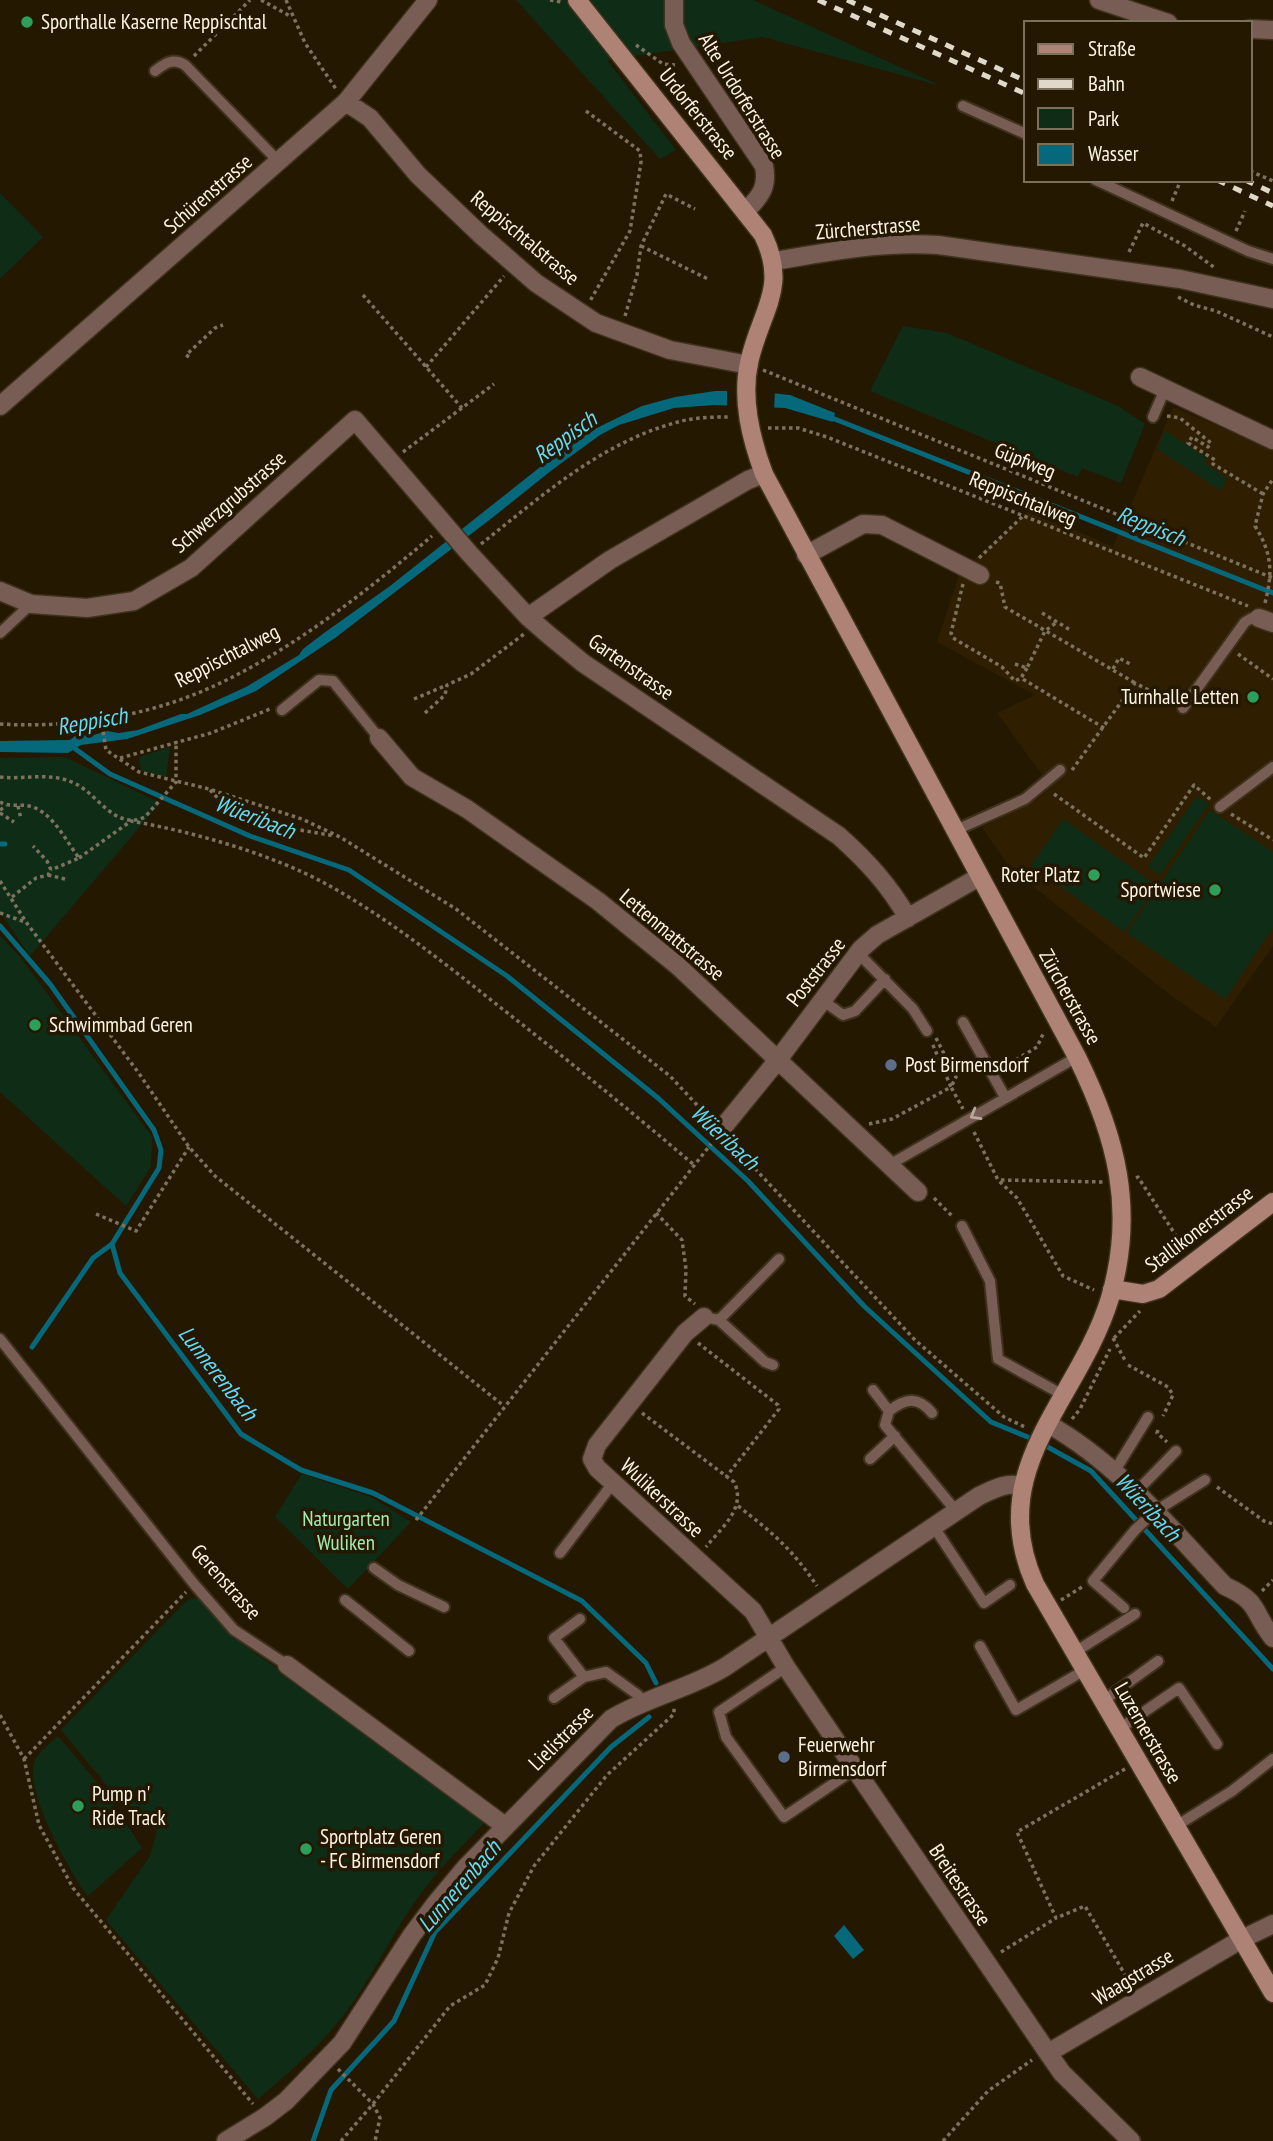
<svg xmlns="http://www.w3.org/2000/svg" width="1273" height="2141" font-family="'PT Sans Narrow',sans-serif">
<style>
.built{fill:#2f1f00}
.green{fill:#0f2d16}
.water{fill:#05687b}
.pier{fill:#251801}
.lines{fill:none;stroke-linecap:round;stroke-linejoin:round}
.stream{stroke:#05687b;stroke-width:5}
.lane-casing{stroke:#3f321c;stroke-width:14}
.street-casing{stroke:#3f321c;stroke-width:21}
.secondary-casing{stroke:#3f321c;stroke-width:21}
.path{stroke:#7d725f;stroke-width:3.5;stroke-dasharray:3.5 3.5;stroke-linecap:butt}
.lane{stroke:#785d55;stroke-width:10}
.street{stroke:#785d55;stroke-width:18}
.secondary{stroke:#ae8376;stroke-width:18}
.rail{stroke:#e0d8c8;stroke-width:5;stroke-dasharray:9 9;stroke-linecap:butt}
.oneway{stroke:#baa89c}
.leisure-dot{fill:#2e9e5b;stroke:#251801;stroke-width:2.5}
.service-dot{fill:#5c6f8a;stroke:#251801;stroke-width:2.5}
.labels{text-anchor:middle;stroke-width:7;stroke-linejoin:round;paint-order:stroke}
.poi-label{font-size:21px;fill:#fbf3e4;stroke:#251801;text-anchor:start}
.street-label{font-size:21px;fill:#fbf3e4;stroke:#251801}
.park-label{font-size:21px;fill:#a1edaf;stroke:#251801}
.water-label{font-size:23px;font-style:italic;fill:#62d9f6;stroke:#251801}
</style>
<rect width="100%" height="100%" fill="#251801"/>
<!-- built -->
<path class="built" d="M1173,407L1273,450V946L1216,1027L1169,994L1010,868L982,827L1038,799L1051,787L997,713L1035,695L937,642L960,572L1030,510L1113,547Z"/>
<!-- green -->
<path class="green" d="M516,0H753L941,86L763,37L607,60L676,150L660,159Z
M0,193L43,237L0,279Z
M903,326L947,333L1118,406L1145,424L1121,483L1082,468L1078,477L870,391Z
M1165,431L1207,458L1204,463L1227,479L1220,490L1157,449Z
M170,747L166,777L141,771L139,757Z
M65,757L160,803L30,956L0,912V758Z
M1197,796L1209,804L1160,875L1148,866Z
M1210,810L1273,852V927L1225,999L1127,933Z
M1063,819L1157,886L1124,932L1031,865Z
M0,936L21,958L152,1137L151,1167L126,1206L0,1092Z
M302,1474L371,1497L411,1522L348,1589L275,1517Z
M195,1598L203,1602L231,1636L489,1818C464,1844 438,1869 417,1899C389,1938 370,1983 339,2021C315,2051 287,2074 258,2099L106,1920L150,1856L157,1831L121,1803L61,1730L187,1600Z
M58,1736L106,1793L142,1848L88,1896C71,1874 22,1788 35,1760C40,1751 51,1743 58,1736Z"/>
<!-- water -->
<path class="water" d="M715,391H752L790,395L835,413L833,422L785,408L714,405L674,408L619,425L600,435L552,470L492,518L335,638L256,691L200,715L127,739L81,745L68,753L0,752V741L70,740L75,736L94,735L107,731L119,733L138,730L181,714H187L246,687L299,655L303,649L324,633L390,586L578,437L642,406L675,397Z
M844,1925L864,1950L853,1959L834,1936Z"/>
<!-- pier -->
<path class="pier" d="M752,387L775,390L774,410L727,409V388Z"/>
<g class="lines">
<!-- stream -->
<path class="stream" d="M827,416L1273,593
M70,745L110,774L250,836L349,870L507,976L658,1098L748,1181L864,1306L991,1422L1035,1440L1091,1471L1273,1669
M0,844H5
M0,926L50,984L154,1130L161,1150L159,1168L112,1244L120,1273L241,1434L301,1470L373,1493L582,1601L646,1663L656,1683
M32,1347L93,1258L112,1244
M313,2141L331,2090L394,2021L435,1932L611,1747L649,1717"/>
<defs>
<path id="lane" d="M155,71C164,64 173,57 185,65L279,162
M963,106L1026,134
M1096,180L1248,251L1273,259
M1153,417L1165,389
M0,633L31,604
M1183,708L1245,622L1252,618H1259
M282,710L319,680L333,681L379,738
M1220,807L1273,767
M954,831L1025,799L1060,770
M858,953L913,1009L927,1031
M822,1000L843,1015L855,1011L885,979
M963,1022L1005,1097
M889,1165L1077,1057
M962,1226L990,1281L998,1359L1063,1395
M704,1317L719,1320L765,1362L773,1365
M719,1320L779,1259
M0,1339L194,1584L234,1630L287,1665
M873,1390L889,1411L885,1425L956,1511
M889,1411C906,1398 918,1396 932,1413
M870,1459L895,1436
M1114,1472L1148,1417
M1135,1493L1176,1451
M934,1527L984,1603L1010,1585
M560,1553L613,1483
M374,1568L398,1585L444,1607
M345,1600L409,1651
M1124,1608L1093,1581L1135,1530L1154,1512L1205,1480
M580,1619L554,1638L584,1677L606,1672L638,1695L639,1704
M980,1646L1016,1710L1085,1670
M1075,1652L1135,1614
M786,1667L719,1712L726,1737L784,1817L855,1769
M554,1698L584,1677
M1103,1701L1158,1661
M1119,1729L1179,1688L1217,1744
M1176,1826L1232,1791L1273,1759"/>
<path id="street" d="M674,0V25L681,43L764,166C768,186 761,197 746,210
M1099,0L1168,23
M1250,29L1273,30
M346,102L370,118L418,175L481,235L536,283L596,323L670,350L749,365
M774,261C828,252 883,241 938,245L1180,279L1273,299
M1140,377L1273,440
M0,406L346,102L428,0
M806,555L863,524L882,525L980,575
M0,591L31,604L87,608L134,601L191,568L355,420L469,553L528,617L550,636L583,663L839,836C867,861 889,885 908,918
M528,617L610,560L748,480L764,474
M1259,618L1273,623
M379,738L412,777L467,809L598,901L678,966L918,1192
M720,1131L777,1061L861,949L877,935L979,877
M704,1317L685,1333L597,1445L592,1459L597,1468L753,1611L786,1667L855,1769L1048,2053L1062,2073L1131,2141
M1048,1424C1118,1463 1171,1529 1225,1586C1262,1603 1251,1611 1273,1638
M287,1665L505,1826
M1048,2053L1242,1939L1273,1924
M226,2141L265,2117L286,2101L342,2043L412,1935L436,1903L466,1867L611,1719C647,1697 689,1689 725,1667L979,1496C994,1489 1006,1482 1022,1486"/>
<path id="secondary" d="M577,0L763,235C789,289 760,311 749,363C741,400 751,439 764,474L1077,1057C1116,1136 1136,1209 1110,1298C1079,1400 983,1468 1035,1584L1273,1993
M1112,1289L1143,1294L1159,1289L1273,1202"/>
</defs>
<!-- lane casing -->
<use href="#lane" class="lane-casing"/>
<!-- street casing -->
<use href="#street" class="street-casing"/>
<!-- secondary casing -->
<use href="#secondary" class="secondary-casing"/>
<!-- path -->
<path class="path" d="M261,0L290,16
M286,0L305,43L336,89
M550,0L562,2
M636,45L663,64L675,65
M194,56L250,0
M586,111L640,151L641,162L630,231L590,301
M1250,171L1273,181
M1157,180L1161,182
M1172,201L1180,182
M1236,231L1245,211
M641,246L708,279
M1129,252L1143,223L1185,246L1215,268
M363,295L462,408
M1178,297L1194,305L1216,311L1273,337
M625,316L637,275L641,246L666,194L695,209
M189,357L186,355L215,328L223,325
M426,367L504,276
M763,370L1273,578
M1167,416L1180,418L1211,443L1208,447L1192,437L1188,443L1215,460L1213,464L1263,494
M768,428H798L827,437L1248,606
M403,452L494,384
M481,544C543,495 604,440 682,421C698,417 715,417 730,417
M979,558L1023,516
M996,582L1000,583L1005,607L1135,683
M963,584L951,633L953,638L1002,667L1015,681L1021,678
M1265,603C1273,572 1272,553 1255,526L1263,494L1273,479
M1042,613L1072,631
M1238,654L1273,679
M1015,664L1027,668L1045,631L1057,622
M1027,668L1021,678L1104,728
M1113,669L1119,658L1130,664
M414,699L447,685
M425,713L445,695L447,685L471,674L524,634
M101,718L106,750L139,772L209,789L302,819L340,837L456,909L670,1076L710,1119
M0,724C66,728 137,718 198,693C284,657 362,595 432,536
M120,758L211,733L270,709
M1072,770L1135,683L1173,703
M0,777C26,780 51,771 76,784C98,795 116,831 145,817L176,782V741
M210,790L231,812L257,827L279,833L300,830L335,836
M1054,794L1144,858L1194,785L1211,800
M0,802C11,808 22,803 33,807C54,815 66,841 79,858L51,870
M18,806L21,819
M0,810L6,806
M0,813L14,822
M1231,814L1273,840
M79,858L131,821C194,832 272,854 328,885C391,920 448,966 505,1011C569,1061 632,1112 694,1165
M48,875L65,879
M0,881L26,922L138,1072L189,1147L215,1176L504,1406
M12,897L36,878L48,875L51,870L47,861L33,846
M0,913L25,922
M936,1038L956,1077L951,1087L963,1109
M1004,1067L1037,1047L1044,1032
M869,1124L892,1119L951,1087L932,1043
M974,1132L998,1180L1017,1198L1063,1276L1094,1290
M731,1143L915,1340L1004,1417L1025,1427
M1136,1178L1138,1177L1184,1248
M1001,1180L1104,1182
M934,1198L953,1217
M656,1213L682,1240L686,1269L685,1296L695,1304
M96,1214L136,1231L189,1147
M1113,1338L1126,1362
M1114,1338L1140,1311
M698,1343L778,1405L779,1409L726,1477
M1128,1365L1168,1387L1173,1395L1163,1416
M642,1413L734,1482C747,1508 721,1528 706,1547
M1072,1419L1080,1409L1110,1349
M1158,1430L1157,1433L1167,1442
M1217,1487L1264,1521L1273,1524
M738,1506C773,1533 792,1549 817,1586
M416,1520L711,1144
M1262,1591L1273,1580
M1061,1600L1082,1587
M0,1715L24,1759L39,1825L73,1888L253,2104
M24,1759L186,1592
M1125,1769L1017,1832L1056,1918L1085,1906L1131,1985
M1001,1952L1056,1918
M338,2069L373,2104L380,2118L375,2141
M341,2141L373,2104L450,2006L485,1985L498,1958L509,1913L534,1866L607,1775L674,1714V1707
M943,2141L988,2091L1032,2060"/>
<!-- lane -->
<use href="#lane" class="lane"/>
<!-- street -->
<use href="#street" class="street"/>
<!-- secondary -->
<use href="#secondary" class="secondary"/>
<!-- rail -->
<path class="rail" d="M818,0L1026,94
M847,0L1026,81
M1217,180L1273,206
M1245,180L1273,193"/>
</g>
<!-- one-way arrows -->
<defs><path id="oneway-chevron" d="M-2-3.5L2.5 0L-2 3.5" fill="none" stroke-width="1.6" stroke-linecap="round" stroke-linejoin="round" transform="scale(1.75)"/></defs>
<use class="oneway" href="#oneway-chevron" transform="translate(975 1115) rotate(150)"/>
<!-- markers -->
<g class="leisure-dot">
<circle cx="27" cy="22" r="7"/>
<circle cx="1253" cy="697" r="7"/>
<circle cx="1094" cy="875" r="7"/>
<circle cx="1215" cy="890" r="7"/>
<circle cx="35" cy="1025" r="7"/>
<circle cx="78" cy="1806" r="7"/>
<circle cx="306" cy="1849" r="7"/>
</g>
<g class="service-dot">
<circle cx="891" cy="1065" r="7"/>
<circle cx="784" cy="1757" r="7"/>
</g>
<g class="labels">
<!-- poi labels -->
<g class="poi-label">
<text x="41" y="29">Sporthalle Kaserne Reppischtal</text>
<text x="1239" y="704" text-anchor="end">Turnhalle Letten</text>
<text x="1080" y="882" text-anchor="end">Roter Platz</text>
<text x="1201" y="897" text-anchor="end">Sportwiese</text>
<text x="49" y="1032">Schwimmbad Geren</text>
<text x="905" y="1072">Post Birmensdorf</text>
<text x="798" y="1752">Feuerwehr<tspan x="798" dy="24">Birmensdorf</tspan></text>
<text x="92" y="1801">Pump n'<tspan x="92" dy="24">Ride Track</tspan></text>
<text x="320" y="1844">Sportplatz Geren<tspan x="320" dy="24">- FC Birmensdorf</tspan></text>
</g>
<!-- street labels -->
<g class="street-label">
<text transform="translate(742 96) rotate(58)" y="7">Alte Urdorferstrasse</text>
<text transform="translate(698 114) rotate(51)" y="7">Urdorferstrasse</text>
<text transform="translate(208 194) rotate(-41)" y="7">Schürenstrasse</text>
<text transform="translate(868 228) rotate(-5)" y="7">Zürcherstrasse</text>
<text transform="translate(525 238) rotate(40)" y="7">Reppischtalstrasse</text>
<text transform="translate(1025 461) rotate(22)" y="7">Güpfweg</text>
<text transform="translate(1023 499) rotate(22)" y="7">Reppischtalweg</text>
<text transform="translate(229 502) rotate(-41)" y="7">Schwerzgrubstrasse</text>
<text transform="translate(227 656) rotate(-27)" y="7">Reppischtalweg</text>
<text transform="translate(631 667) rotate(35)" y="7">Gartenstrasse</text>
<text transform="translate(672 935) rotate(40)" y="7">Lettenmattstrasse</text>
<text transform="translate(816 972) rotate(-52)" y="7">Poststrasse</text>
<text transform="translate(1070 997) rotate(61)" y="7">Zürcherstrasse</text>
<text transform="translate(1199 1229) rotate(-37)" y="7">Stallikonerstrasse</text>
<text transform="translate(662 1498) rotate(43)" y="7">Wulikerstrasse</text>
<text transform="translate(226 1582) rotate(48)" y="7">Gerenstrasse</text>
<text transform="translate(1148 1733) rotate(60)" y="7">Luzernerstrasse</text>
<text transform="translate(561 1738) rotate(-45)" y="7">Lielistrasse</text>
<text transform="translate(960 1885) rotate(56)" y="7">Breitestrasse</text>
<text transform="translate(1133 1977) rotate(-31)" y="7">Waagstrasse</text>
</g>
<!-- park labels -->
<g class="park-label">
<text x="346" y="1526">Naturgarten<tspan x="346" dy="24">Wuliken</tspan></text>
</g>
<!-- water labels -->
<g class="water-label">
<text transform="translate(565 437) rotate(-36)" y="8">Reppisch</text>
<text transform="translate(1151 526) rotate(22)" y="8">Reppisch</text>
<text transform="translate(92 721) rotate(-10)" y="8">Reppisch</text>
<text transform="translate(255 817) rotate(21)" y="8">Wüeribach</text>
<text transform="translate(725 1137) rotate(43)" y="8">Wüeribach</text>
<text transform="translate(218 1373) rotate(52)" y="8">Lunnerenbach</text>
<text transform="translate(1148 1507) rotate(47)" y="8">Wüeribach</text>
<text transform="translate(459 1886) rotate(-49)" y="8">Lunnerenbach</text>
</g>
</g>
<!-- legend -->
<rect x="1024" y="21" width="228" height="161" fill="#251801" stroke="#7b705c" stroke-width="2"/>
<rect x="1038" y="44" width="35" height="10" fill="#ae8376" stroke="#7b705c" stroke-width="2"/>
<text x="1088" y="56" font-size="21" fill="#fbf3e4">Straße</text>
<rect x="1038" y="79" width="35" height="10" fill="#e0d8c8" stroke="#7b705c" stroke-width="2"/>
<text x="1088" y="91" font-size="21" fill="#fbf3e4">Bahn</text>
<rect x="1038" y="108" width="35" height="21" fill="#0f2d16" stroke="#7b705c" stroke-width="2"/>
<text x="1088" y="126" font-size="21" fill="#fbf3e4">Park</text>
<rect x="1038" y="144" width="35" height="21" fill="#05687b" stroke="#7b705c" stroke-width="2"/>
<text x="1088" y="161" font-size="21" fill="#fbf3e4">Wasser</text>
</svg>
